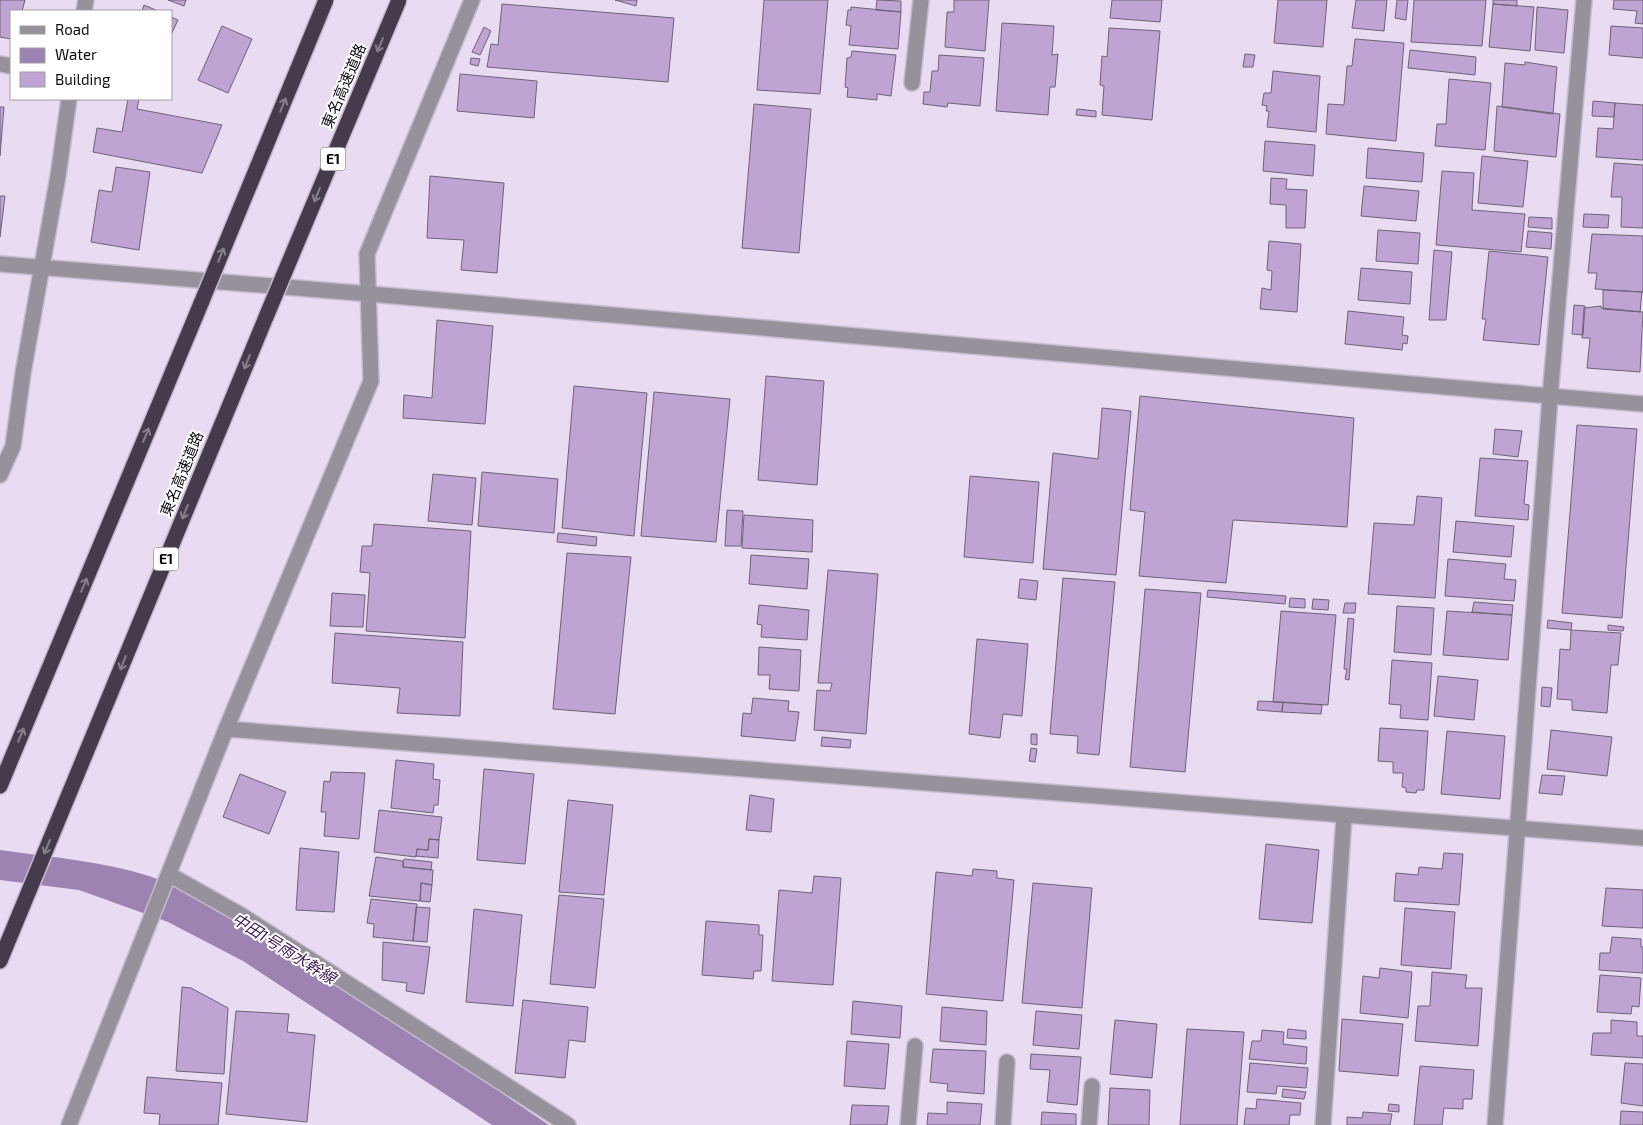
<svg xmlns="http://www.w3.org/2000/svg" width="1643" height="1125" font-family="'Exo 2','Noto Sans JP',sans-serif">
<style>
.water{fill:#9d83b1}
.building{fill:#bea3d3;stroke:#6e6377}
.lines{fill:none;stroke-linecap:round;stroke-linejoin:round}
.street-casing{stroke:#c5bace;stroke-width:18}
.highway-casing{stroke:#c5bace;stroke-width:18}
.street{stroke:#97919b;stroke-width:15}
.highway{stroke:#453b4d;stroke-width:15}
.highway-bridge-casing{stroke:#c5bace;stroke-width:18;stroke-linecap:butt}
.highway-bridge{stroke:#453b4d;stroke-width:15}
.oneway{stroke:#86808b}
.labels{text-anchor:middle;stroke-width:4;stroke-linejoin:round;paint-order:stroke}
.shield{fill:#fff;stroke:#57545a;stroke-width:1}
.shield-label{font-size:14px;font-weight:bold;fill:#0f0b13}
.street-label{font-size:15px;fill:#0f0b13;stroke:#fff}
.water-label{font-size:16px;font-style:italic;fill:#401c56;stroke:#fff}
</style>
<rect width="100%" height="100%" fill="#e8dbf2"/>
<!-- water -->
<path class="water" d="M0,850C49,857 101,861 149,876C203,894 256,932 304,962C387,1015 468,1070 549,1125H492L243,961L168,922L79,890L0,880Z"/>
<!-- building -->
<path class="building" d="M0,0H25L22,11H11V39L0,37Z
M168,0H186L184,6Z
M615,0H637L636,6Z
M764,0H828L820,94L757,90Z
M877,0L901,1V12L876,10Z
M954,0H989L985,51L945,47L947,12H954Z
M1112,0H1162L1160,22L1110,18Z
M1278,0H1327L1323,47L1274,43Z
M1356,0H1387L1384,31L1352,28Z
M1397,0H1408L1406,20L1395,18Z
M1414,0H1486L1482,46L1411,42Z
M1493,0H1517V6L1493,4Z
M1614,0H1643V24L1635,23L1637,11L1613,9Z
M502,4L674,18L668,82L487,67L491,44L498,45Z
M1493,4L1534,7L1530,51L1489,47Z
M144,5L158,11H142Z
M851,7L901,12L898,49L849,45L851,26L846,25L848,10H851Z
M1537,7L1568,10L1564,53L1535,50Z
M171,17L178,20L171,35Z
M1002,23L1054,26L1052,55L1058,54L1055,87H1050L1048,115L996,111Z
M222,26L252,39L228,93L198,80Z
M1611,26L1643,28V58L1609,55Z
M484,27L491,31L480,55L472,52Z
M1109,28L1160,31L1152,120L1102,115L1104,86L1100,85L1102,56L1107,57Z
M1355,39L1404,43L1396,141L1326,134L1328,104L1344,105L1347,66H1352Z
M1410,50L1476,57L1475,75L1408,68Z
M852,51L896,55L891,96L877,94V100L847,97L848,88L845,87L847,58L851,57Z
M1245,54L1255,55L1253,67H1243Z
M939,55L984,58L980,106L948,103L947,107L923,104L924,92H930L932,71H938Z
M471,58L480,59L478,66L470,64Z
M1525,62L1557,67L1553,114L1502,107L1505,63L1525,65Z
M1273,71L1320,76L1316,132L1267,127L1269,111H1266L1267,106L1262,105L1264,93H1271Z
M460,74L537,81L534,118L457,111Z
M1449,79L1491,83L1485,150L1435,146L1437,124H1446Z
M128,99H139L137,109L222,125L202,173L93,152L97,128L122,132Z
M1593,101L1615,103L1614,117L1592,116Z
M1615,103L1643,105V160L1596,157L1598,128L1613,129Z
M754,104L811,109L799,253L742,248Z
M1497,106L1560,114L1556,157L1494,151Z
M0,107H4L0,156Z
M1077,109L1096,111V117L1076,115Z
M1265,141L1315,145L1313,176L1263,171Z
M1368,148L1424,153L1422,182L1366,178Z
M1482,156L1528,161L1523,207L1478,203Z
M1614,163L1643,165V228L1621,227L1622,197H1611Z
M116,167L150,172L139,250L91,242L99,190L112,192Z
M1442,171L1474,173L1472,210L1525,214L1521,252L1436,245Z
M430,176L504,183L497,273L461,270L464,240L427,238Z
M1271,178L1287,179L1286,189L1307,190L1305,228H1286V205L1270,204Z
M1364,186L1419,191L1416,221L1361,216Z
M0,196H5L0,237Z
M1584,214L1609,215L1608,228L1583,227Z
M1529,217L1552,218V229L1528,227Z
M1378,230L1420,233L1418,264L1376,261Z
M1528,231L1552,233L1551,249L1526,247Z
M1592,234L1643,236V292L1595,289L1597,273H1588Z
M1269,241L1301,244L1297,312L1260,309L1262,288L1271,290L1272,271L1267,270Z
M1434,250L1452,252L1446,320H1429Z
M1489,251L1548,257L1539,345L1483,340L1486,319H1482Z
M1361,268L1412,272L1410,304L1358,300Z
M1603,290L1642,292L1640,312L1603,309Z
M1574,305L1585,306L1583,335L1572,334Z
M1601,306V308L1643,312L1640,372L1587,368L1590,338H1582L1584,308Z
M1348,311L1404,317L1402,335L1408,336L1407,344L1403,343L1402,350L1345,344Z
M437,320L493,326L485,424L403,418L404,395L432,398Z
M766,376L824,381L817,485L758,480Z
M574,386L647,393L634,536L562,528Z
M654,392L730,399L716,542L641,536Z
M1140,396L1354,418L1347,527L1233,520L1226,583L1139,576L1145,512L1130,510Z
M1102,408L1131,411L1116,575L1043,569L1053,453L1098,459Z
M1577,425L1637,429L1622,618L1562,613Z
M1495,429L1522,431L1518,457L1493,454Z
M1480,458L1528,461L1524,504L1529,505L1528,520L1475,516Z
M482,472L558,479L554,533L478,526Z
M433,474L476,478L472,525L428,521Z
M970,476L1039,482L1033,563L964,557Z
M1417,496L1442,498L1435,598L1368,594L1374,523L1414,525Z
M727,510L743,511L741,546H725Z
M744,515L813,520L812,552L742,548Z
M1456,521L1514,526L1511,557L1453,552Z
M374,524L471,531L465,638L366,631L370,573L360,572L362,546H372Z
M558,533L597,537L596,546L557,542Z
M567,553L631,557L615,714L553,709Z
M751,555L809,559L807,589L749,584Z
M1448,559L1506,564L1504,579L1516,580L1514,601L1445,596Z
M828,570L878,574L866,734L814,730L817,690L830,691L832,683H818Z
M1063,578L1115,582L1099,755L1077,753L1078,736L1050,734Z
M1020,579L1038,581L1036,600L1018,598Z
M1145,589L1201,593L1185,772L1130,767Z
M1208,590L1286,596L1285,604L1207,597Z
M332,593L365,595L363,627L330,626Z
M1290,598L1305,599V608L1289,607Z
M1313,599L1329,600L1328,610L1312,609Z
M1474,602L1513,605L1512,615L1472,612Z
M1345,603H1356L1355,613H1343Z
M759,605L809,610L807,640L761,637L762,625L757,624Z
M1397,606L1434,608L1431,655L1394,652Z
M1281,611L1336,615L1328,705L1273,702Z
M1447,611L1512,615L1508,660L1443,655Z
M1348,618L1354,619L1349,680L1345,679L1347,669H1344Z
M1548,620L1572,623L1571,630L1547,628Z
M1608,625L1624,627L1623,631L1608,630Z
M1571,630L1621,633L1618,665H1611L1607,713L1572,710V700L1557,699L1560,649L1570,650Z
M335,633L463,642L460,716L397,713L400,688L332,683Z
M977,639L1028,644L1022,716L1003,714L1000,738L969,734Z
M759,647L801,650L799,691L769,689L770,675H758Z
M1392,660L1432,663L1428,720L1400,718L1401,705L1389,704Z
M1438,676L1478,680L1474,720L1434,716Z
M1542,687L1552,688L1550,707L1541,706Z
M753,698L789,701L788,711L799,712L795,741L741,736L743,713L751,714Z
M1258,701L1283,702L1282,712L1257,710Z
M1283,702L1322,705L1321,714L1282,712Z
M1380,728L1428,731L1424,790H1417L1416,793L1406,792V788L1402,787L1403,773H1393V762L1378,761Z
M1551,730L1612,737L1607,776L1547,769Z
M1447,731L1505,736L1500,799L1441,794Z
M1031,734H1037V745L1031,744Z
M822,737L851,740L850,748L821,746Z
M1031,748L1037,749L1035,762L1029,761Z
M396,760L434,764L433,779L440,780L438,805H434L433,813L391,808Z
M484,769L534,774L525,864L477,860Z
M331,772L365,773L359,839L324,836L326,812H321L324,781L330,782Z
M240,774L286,792L269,834L223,817Z
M1542,775L1565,776L1562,795L1539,793Z
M750,795L774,799L771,832L746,830Z
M568,800L613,805L604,895L559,892Z
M379,810L442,817L439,840L429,839L428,850L417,849L416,857L374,852Z
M429,839L439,840L438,858L416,856L417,849L428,850Z
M1266,844L1319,850L1312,923L1259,919Z
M300,848L339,852L334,912L296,910Z
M1444,853L1463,854L1459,905L1394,901L1396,873L1418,875L1419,867L1442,869Z
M376,857L403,861V867L433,870L432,885L421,883L420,901L369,896Z
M404,859L432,862L431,870L403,867Z
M973,869L997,871V878L1014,880L1003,1001L926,994L936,872L972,876Z
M814,876L841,878L833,985L772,981L779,890L812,893Z
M421,883L432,885L430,902L420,901Z
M1033,883L1092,888L1082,1008L1022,1003Z
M1606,888L1643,890V928L1602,926Z
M559,895L604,899L595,988L550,984Z
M371,899L417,904L413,941L373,937L374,924L367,923Z
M416,907L430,908L427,942L413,941Z
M1405,908L1455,912L1451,969L1401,965Z
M474,909L522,915L513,1006L466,1002Z
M706,921L759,925V935H763L761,971H754L753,979L702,975Z
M1612,937L1641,939V947H1643V973L1599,970L1600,953H1610Z
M383,942L430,947L424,994L406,991L407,983L382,980Z
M1380,968L1412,972L1408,1018L1360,1013L1363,976L1379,978Z
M1432,972L1467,975L1465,988H1482L1478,1046L1415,1041L1418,1006H1430Z
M1600,975L1641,978L1639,1007L1632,1006L1631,1014L1597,1012Z
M182,987L191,988L228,1008L224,1074L176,1071Z
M523,1000L588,1007L585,1042L569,1040L565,1078L515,1073Z
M853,1001L902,1006L900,1038L851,1034Z
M942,1007L987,1011L986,1045L940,1041Z
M236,1011L289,1014L287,1032L315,1035L307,1122L226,1114Z
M1036,1011L1082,1015L1079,1049L1033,1045Z
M1342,1019L1403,1024L1398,1076L1339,1071Z
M1115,1020L1157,1024L1152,1078L1110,1074Z
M1611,1020L1637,1022V1036H1643V1058L1591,1055L1593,1033H1611Z
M1187,1029L1244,1032L1237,1125H1180Z
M1288,1029L1306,1031V1039L1287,1038Z
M1262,1030L1284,1032L1283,1044L1307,1047L1306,1064L1249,1059L1252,1041H1261Z
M847,1041L889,1044L885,1089L844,1086Z
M933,1049L986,1051L984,1094L947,1091L948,1084L930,1082Z
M1031,1054L1081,1057L1077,1105L1047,1102L1050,1070L1030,1069Z
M1250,1063L1308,1068L1306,1088L1277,1086L1276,1094L1247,1092Z
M1625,1063L1643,1064V1106L1621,1103Z
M1420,1066L1474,1070L1472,1099H1463V1109L1444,1108L1442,1125H1414Z
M147,1077L222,1083L218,1125H159L160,1114L144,1113Z
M1110,1088L1150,1090L1149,1125H1108Z
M1283,1089L1306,1092L1304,1099L1282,1097Z
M1257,1099L1301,1103L1300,1115H1290L1289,1125H1244L1246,1108L1256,1109Z
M947,1102L982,1104L980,1125H927L928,1113L947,1114Z
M1389,1104L1399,1105V1112L1388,1111Z
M852,1105L889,1106L887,1125H850Z
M1621,1111L1643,1112V1125H1620Z
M1042,1112L1076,1114V1125H1041Z
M1363,1112L1392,1114L1390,1125H1347V1117L1362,1118Z"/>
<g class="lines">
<defs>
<path id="street" d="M84,11L86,0
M0,64L11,66
M912,83L921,0
M0,264L370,294L1643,404
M0,475L13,446L23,373L58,176L69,99
M226,729L1643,838
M170,875L241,915L568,1125
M69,1125L226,729L371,381L367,254L472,0
M908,1125L915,1046
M1003,1125L1007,1062
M1089,1125L1092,1086
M1323,1125L1344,816
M1495,1125L1550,397L1584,0"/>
<path id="highway" d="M0,786L202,301
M0,961L266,317"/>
</defs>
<!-- street casing -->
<use href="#street" class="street-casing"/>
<!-- highway casing -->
<use href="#highway" class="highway-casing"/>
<!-- street -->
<use href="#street" class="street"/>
<!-- highway -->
<use href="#highway" class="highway"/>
<defs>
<path id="highway-bridge" d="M202,301L326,0
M266,317L399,0"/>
</defs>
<!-- highway-bridge casing -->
<use href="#highway-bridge" class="highway-bridge-casing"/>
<!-- highway-bridge -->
<use href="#highway-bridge" class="highway-bridge"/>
</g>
<!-- one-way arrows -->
<defs><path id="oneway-shaft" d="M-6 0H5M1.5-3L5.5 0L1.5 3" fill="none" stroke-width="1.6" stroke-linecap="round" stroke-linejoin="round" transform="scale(1.25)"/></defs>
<g class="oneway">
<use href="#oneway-shaft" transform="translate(380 45) rotate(113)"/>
<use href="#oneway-shaft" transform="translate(283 105) rotate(-68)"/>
<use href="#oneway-shaft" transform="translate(317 195) rotate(113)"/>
<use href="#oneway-shaft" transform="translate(221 255) rotate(-68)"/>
<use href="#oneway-shaft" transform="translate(247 362) rotate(112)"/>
<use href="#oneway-shaft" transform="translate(146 435) rotate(-67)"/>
<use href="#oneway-shaft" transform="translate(185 512) rotate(112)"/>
<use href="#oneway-shaft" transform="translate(84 585) rotate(-67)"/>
<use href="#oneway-shaft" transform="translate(123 663) rotate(112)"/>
<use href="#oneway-shaft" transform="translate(21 735) rotate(-67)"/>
<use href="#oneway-shaft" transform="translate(47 847) rotate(112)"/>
</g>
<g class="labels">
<!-- shield labels -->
<g class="shield">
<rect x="320.5" y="147.5" width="25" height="23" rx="4"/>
<rect x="153.5" y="547.5" width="25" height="23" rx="4"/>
</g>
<g class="shield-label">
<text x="333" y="164">E1</text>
<text x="166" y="564">E1</text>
</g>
<!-- street labels -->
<g class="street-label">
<text transform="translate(344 86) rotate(-67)" y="5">東名高速道路</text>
<text transform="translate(182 474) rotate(-68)" y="5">東名高速道路</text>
</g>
<!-- water labels -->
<g class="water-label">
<text transform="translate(284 948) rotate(32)" y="6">中田1号雨水幹線</text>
</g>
</g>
<!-- legend -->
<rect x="10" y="10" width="162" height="90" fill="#ffffff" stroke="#9f9da1"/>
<rect x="20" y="26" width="25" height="8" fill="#97919b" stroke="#9f9da1"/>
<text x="55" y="35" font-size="15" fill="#0f0b13">Road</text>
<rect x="20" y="48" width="25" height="15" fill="#9d83b1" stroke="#9f9da1"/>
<text x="55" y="60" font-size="15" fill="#0f0b13">Water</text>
<rect x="20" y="72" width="25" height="15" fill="#bea3d3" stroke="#9f9da1"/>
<text x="55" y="85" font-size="15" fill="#0f0b13">Building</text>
</svg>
